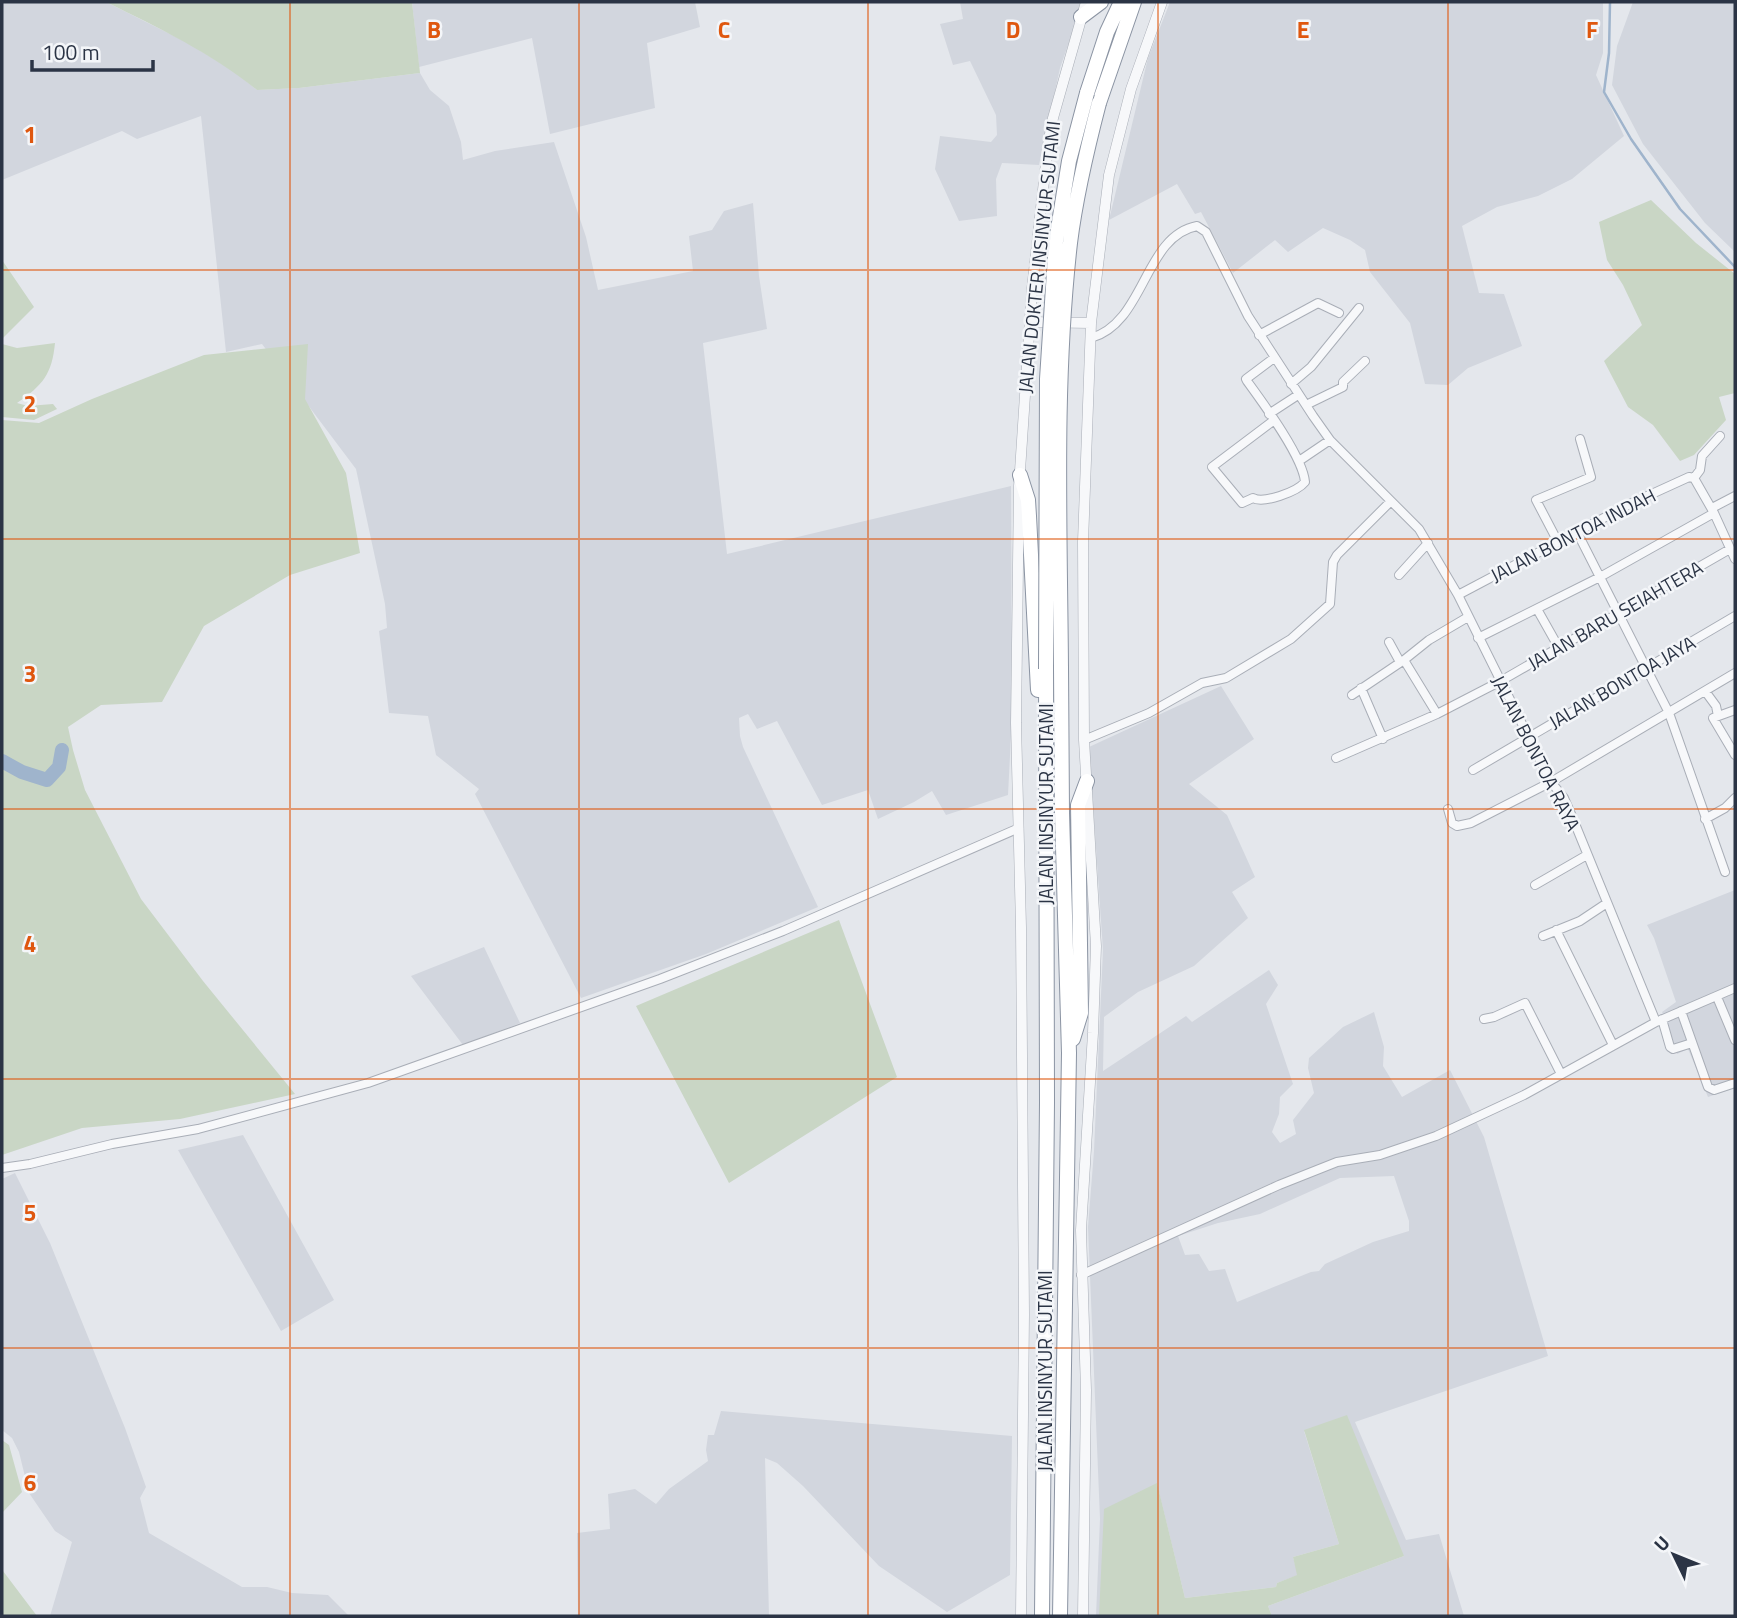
<svg xmlns="http://www.w3.org/2000/svg" width="1737" height="1618" font-family="'Titillium Web',sans-serif">
<style>
.built{fill:#d2d6de;fill-rule:evenodd}
.green{fill:#c9d6c5}
.lines{fill:none;stroke-linecap:round;stroke-linejoin:round}
.stream{stroke:#9fb4cc;stroke-width:2.5}
.river{stroke:#9fb4cc;stroke-width:14}
.minor-casing{stroke:#a9aeb7;stroke-width:10}
.tertiary-casing{stroke:#a9aeb7;stroke-width:11}
.motorway-casing{stroke:#8b94a3;stroke-width:16}
.minor{stroke:#f7f8fa;stroke-width:8}
.tertiary{stroke:#f7f8fa;stroke-width:10}
.motorway{stroke:#fff;stroke-width:14}
.motorway-bridge-casing{stroke:#8b94a3;stroke-width:16;stroke-linecap:butt}
.motorway-bridge{stroke:#fff;stroke-width:14}
.grid{fill:none;stroke:#df570f;stroke-width:2;stroke-opacity:0.55}
.labels{text-anchor:middle;stroke-width:5;stroke-linejoin:round;paint-order:stroke}
.street-label{font-size:19px;fill:#2b3445;stroke:#f4f6f9}
.grid-label{font-size:23px;text-anchor:middle;font-weight:bold;fill:#df570f;stroke:#f4f6f9;stroke-width:5;stroke-linejoin:round;paint-order:stroke}
</style>
<rect width="100%" height="100%" fill="#e4e7ec"/>
<!-- built -->
<path class="built" d="M2,2H106L190,44L235,72L257,90L299,88L420,73L430,90L449,106L461,142L463,160L495,151L554,142L586,237L598,290L693,271L689,236L712,230L724,211L753,203L759,276L767,329L703,343L727,554L1011,486L1012,717L1008,795L946,815L932,791L914,802L878,819L868,790L822,805L777,721L757,729L748,714L739,718L740,736L743,747L818,907L706,954L581,998L475,794L479,789L436,755L428,716L389,713L379,631L387,628L385,604L356,469L262,344L226,352L201,116L137,139L122,131L2,180Z
M412,2H695L700,27L647,43L655,108L550,134L532,38L419,67Z
M960,2H1083L1060,68L1039,165L1002,163L996,179L997,216L959,221L935,169L940,136L991,142L997,135L996,115L970,61L953,65L940,24L963,19Z
M1170,2H1603V53L1596,75L1624,136L1572,179L1538,196L1497,207L1462,226L1479,293L1504,294L1522,346L1468,368L1448,385L1425,384L1410,323L1370,272L1365,250L1350,240L1323,228L1288,252L1275,240L1233,273L1201,212L1195,214L1177,184L1109,220L1148,58Z
M1633,2H1735V252L1705,223L1643,144L1612,85L1617,46Z
M1221,686L1254,739L1189,784L1227,815L1255,877L1232,892L1248,918L1194,966L1138,992L1104,1017L1103,1071L1186,1016L1192,1022L1269,970L1278,985L1266,1004L1293,1084L1280,1097L1279,1114L1272,1132L1280,1143L1296,1134L1293,1120L1314,1093L1308,1068L1309,1058L1343,1027L1374,1012L1384,1047L1383,1066L1402,1097L1450,1070L1484,1137L1548,1356L1355,1422L1406,1540L1439,1534L1464,1616H1272L1268,1606L1404,1556L1304,1431L1339,1544L1293,1557L1298,1575L1277,1583L1276,1587L1185,1598L1157,1484L1099,1616H1096L1100,1519L1088,1227L1094,1151L1103,950L1089,747ZM1394,1176L1409,1221V1231L1373,1242L1325,1264L1319,1271L1311,1272L1237,1302L1225,1269L1209,1271L1199,1254L1185,1255L1178,1236L1218,1223L1260,1214L1340,1178Z
M1735,890V1088L1708,1097L1688,1049L1677,1054L1662,1012L1676,1002L1654,938L1647,925Z
M484,947L520,1023L463,1045L411,976Z
M243,1135L334,1300L281,1331L178,1150Z
M15,1173L50,1243L125,1428L146,1487L140,1498L149,1533L242,1587H267L292,1593L328,1595L349,1616H50L72,1542L55,1531L29,1493L19,1452L12,1438L2,1430V1179Z
M721,1411L1012,1436L1010,1575L947,1612L879,1566L803,1486L777,1463L765,1458L769,1616H578L577,1533L610,1529L608,1494L635,1489L656,1504L669,1489L708,1461L706,1450L708,1435H714Z"/>
<!-- green -->
<path class="green" d="M106,2H412L420,73L299,88L257,90C211,53 159,28 106,2Z
M1651,200L1696,243L1735,274V393L1719,397L1726,420L1694,455L1680,461L1653,425L1628,407L1604,361L1642,325L1623,285L1607,260L1599,222Z
M2,260L34,307L2,339Z
M55,343C52,374 43,385 17,403L28,406L53,404L57,409L34,420L2,417V344L17,348Z
M308,344L305,399L346,473L360,553L290,575L204,626L162,702L101,705L68,727L73,750L85,790L141,899L203,981L295,1094L180,1119L82,1128L2,1155V420L39,423L92,399L204,355Z
M839,920L897,1077L729,1183L636,1006Z
M1347,1415L1404,1556L1268,1606L1272,1616H1099L1104,1509L1157,1483L1185,1598L1276,1587L1277,1583L1297,1575L1293,1557L1339,1544L1304,1430Z
M2,1440L9,1445L22,1492L2,1513Z
M2,1563L3,1571L37,1616H2Z"/>
<g class="lines">
<!-- stream -->
<path class="stream" d="M1610,2L1609,53L1604,92L1631,139L1680,209L1735,267"/>
<!-- river -->
<path class="river" d="M2,761L22,772L47,780L59,767L62,750"/>
<defs>
<path id="minor" d="M1259,335L1318,303L1339,313
M1091,338C1145,323 1144,236 1197,226L1206,232L1248,316L1313,416L1330,440L1419,529L1458,595L1551,782L1564,798L1571,814L1656,1022
M1291,384L1311,367L1359,308
M1306,405L1343,387V382L1365,361
M1269,414L1298,395
M1273,421L1212,467L1242,503L1253,498C1263,504 1297,492 1305,482C1303,457 1263,403 1247,381L1246,379L1274,358
M1299,461L1330,440
M1694,478L1700,470L1702,456L1720,436
M1712,508L1735,496
M1577,532L1669,713L1725,872
M1558,542L1536,500L1591,477L1580,439
M1399,575L1428,543
M1458,595L1632,503L1689,477L1694,478L1714,513L1735,559
M1537,609L1559,648
M1478,638L1600,577L1714,513
M1389,642L1400,662
M1404,660L1437,714
M1361,688L1383,739
M1705,691L1716,706L1718,716
M1352,695L1404,660L1429,640L1468,617
M1735,710L1713,718L1735,755
M1084,740L1149,713L1202,683L1226,678L1291,639L1330,604L1333,562L1337,555L1391,501
M1336,758L1437,714L1499,682L1730,549
M1473,770L1735,616
M1448,809L1452,823L1457,826L1471,823L1551,782L1735,673
M1705,819L1725,808L1735,798
M1535,885L1587,855
M1556,930L1613,1045
M1543,936L1580,921L1607,903
M1717,997L1735,1040
M1681,1011L1708,1087L1714,1090L1735,1083
M1484,1019L1494,1017L1525,1003L1561,1074
M1662,1019L1670,1047L1673,1049L1692,1043
M2,1168L30,1164L112,1144L198,1129L368,1083L660,979L783,931L1019,828
M1081,1275L1279,1185L1337,1162L1380,1155L1436,1136L1524,1095L1656,1022L1735,988"/>
<path id="tertiary" d="M1030,322L1091,323
M1021,1616L1024,1314L1021,927L1016,723L1019,486L1032,289L1048,145L1053,118L1086,2
M1083,1616L1086,1390L1081,1230L1093,1033L1096,946L1084,740L1083,542L1091,323L1109,175L1131,89L1162,2"/>
<path id="motorway" d="M1081,17L1101,2
M1087,93L1107,32L1121,2
M1099,103L1134,2
M1020,475L1028,500L1029,516L1038,690
M1073,1039L1081,1013L1078,805L1087,781
M1042,1616L1047,1102L1046,669
M1060,1616L1069,1053L1062,813L1061,668"/>
</defs>
<!-- minor casing -->
<use href="#minor" class="minor-casing"/>
<!-- tertiary casing -->
<use href="#tertiary" class="tertiary-casing"/>
<!-- motorway casing -->
<use href="#motorway" class="motorway-casing"/>
<!-- minor -->
<use href="#minor" class="minor"/>
<!-- tertiary -->
<use href="#tertiary" class="tertiary"/>
<!-- motorway -->
<use href="#motorway" class="motorway"/>
<defs>
<path id="motorway-bridge" d="M1061,668C1060,527 1054,384 1070,243C1076,195 1087,149 1099,103
M1046,669L1047,379L1056,241L1069,161L1087,93"/>
</defs>
<!-- motorway-bridge casing -->
<use href="#motorway-bridge" class="motorway-bridge-casing"/>
<!-- motorway-bridge -->
<use href="#motorway-bridge" class="motorway-bridge"/>
</g>
<!-- grid -->
<path class="grid" d="M290,2V1616M579,2V1616M868,2V1616M1158,2V1616M1448,2V1616M2,270H1735M2,539H1735M2,809H1735M2,1079H1735M2,1348H1735"/>
<g class="labels">
<!-- street labels -->
<g class="street-label">
<text transform="translate(1039 257) rotate(-84)" y="7">JALAN DOKTER INSINYUR SUTAMI</text>
<text transform="translate(1573 535) rotate(-27)" y="7">JALAN BONTOA INDAH</text>
<text transform="translate(1615 615) rotate(-30)" y="7">JALAN BARU SEIAHTERA</text>
<text transform="translate(1622 682) rotate(-30)" y="7">JALAN BONTOA JAYA</text>
<text transform="translate(1536 753) rotate(63)" y="7">JALAN BONTOA RAYA</text>
<text transform="translate(1046 804) rotate(-90)" y="7">JALAN INSINYUR SUTAMI</text>
<text transform="translate(1045 1371) rotate(-90)" y="7">JALAN INSINYUR SUTAMI</text>
</g>
</g>
<g class="grid-label">
<text x="434" y="38">B</text>
<text x="724" y="38">C</text>
<text x="1013" y="38">D</text>
<text x="1303" y="38">E</text>
<text x="1592" y="38">F</text>
<text x="30" y="143">1</text>
<text x="30" y="412">2</text>
<text x="30" y="682">3</text>
<text x="30" y="952">4</text>
<text x="30" y="1221">5</text>
<text x="30" y="1491">6</text>
</g>
<!-- border -->
<rect width="1737" height="1618" fill="none" stroke="#2b3445" stroke-width="7"/>
<!-- north arrow -->
<g transform="translate(1674 1555) rotate(313)" stroke="#f4f6f9" stroke-width="5" paint-order="stroke">
<path d="M0-5L12 26L0 18L-12 26Z" fill="#2b3445"/>
<text y="-10" font-size="19" font-weight="bold" text-anchor="middle" fill="#2b3445">U</text>
</g>
<!-- scale -->
<path d="M32 60v10h121v-10" fill="none" stroke="#2b3445" stroke-width="3.5"/>
<text x="42" y="60" font-size="21" fill="#2b3445" stroke="#f4f6f9" stroke-width="5" paint-order="stroke">100 m</text>
</svg>
